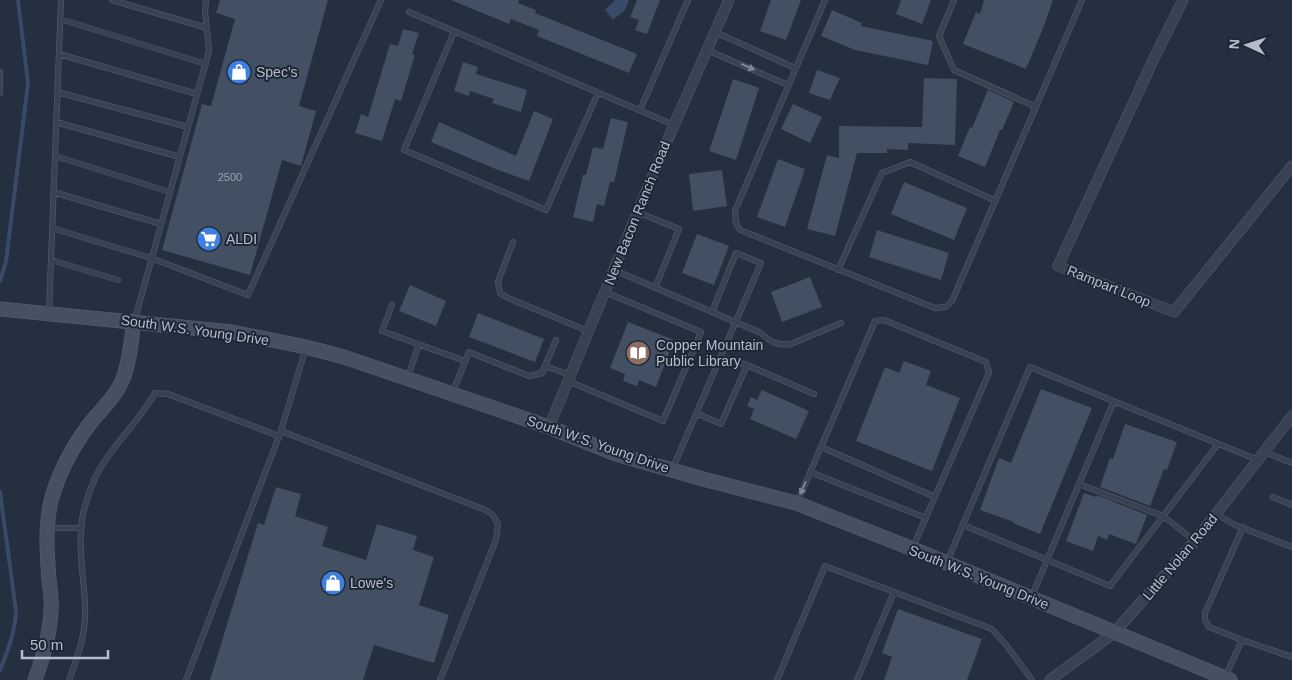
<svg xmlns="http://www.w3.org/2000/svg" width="1292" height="680" font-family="Helvetica,sans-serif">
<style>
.water{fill:#384a68}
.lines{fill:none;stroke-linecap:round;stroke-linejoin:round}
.stream{stroke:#384a68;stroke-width:4}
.building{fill:#434f62}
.lane-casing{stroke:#56606e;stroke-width:6}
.street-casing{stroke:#56606e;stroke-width:11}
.secondary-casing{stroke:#56606e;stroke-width:15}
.lane{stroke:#384250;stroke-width:5}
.street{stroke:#384250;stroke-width:10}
.secondary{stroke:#465063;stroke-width:14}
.oneway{fill:#7d8694}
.labels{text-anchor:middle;stroke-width:4;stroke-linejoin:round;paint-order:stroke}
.number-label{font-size:11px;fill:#98a2b1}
.poi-label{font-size:14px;fill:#b5bdcb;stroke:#1d2735;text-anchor:start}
.street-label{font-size:14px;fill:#b5bdcb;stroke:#1d2735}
</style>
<rect width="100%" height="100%" fill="#243040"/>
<!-- water -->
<path class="water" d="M615,0H629L625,10L613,20L605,10Z"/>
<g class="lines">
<!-- stream -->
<path class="stream" d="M0,281L6,262L28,83L18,0
M0,492L16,611C15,633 8,650 0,670"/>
</g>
<!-- building -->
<path class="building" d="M220,0H328L299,106L316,111L301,166L282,160L250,275L162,250L202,104L211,106L235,19L216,13Z
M451,0H519L518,3L536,10L535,13L637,54L629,73L537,36L539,30L511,19L509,24Z
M637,0H660L647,34L635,30L639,20L630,17Z
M771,0H801L786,40L760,31Z
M901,0H931L922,24L896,14Z
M984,0H1053L1044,26L1026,69L963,44L976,12L980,14Z
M832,10L862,23L861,26L933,41L928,65L855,50L821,36Z
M403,29L419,33L412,54L415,55L401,101L395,99L382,141L355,133L361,114L368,117L390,44L398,46Z
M463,62L478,67L476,74L527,90L521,112L492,103L494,99L470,91L469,96L454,91Z
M817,70L840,78L830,100L809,93Z
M924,78L957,79L955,145L908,143V150L887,149V153H857L835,236L807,229L827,155L839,158V126L922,127Z
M733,79L759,88L736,160L709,151Z
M988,90L1014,102L1002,130H1000L985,167L958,156L970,127L972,128Z
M793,104L822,117L810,143L781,129Z
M534,111L553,119L529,181L493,168L431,142L439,122L516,156Z
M611,118L628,122L614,182H610L604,206L597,204L593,222L573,217L583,175H586L593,147L603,149Z
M778,159L805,169L785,227L757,217Z
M722,170L727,206L693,211L689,174Z
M904,182L967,208L954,240L891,214Z
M877,230L949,253L941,280L869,257Z
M697,234L729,246L714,285L682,273Z
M810,277L822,307L782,322L771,292Z
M410,285L446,301L436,326L399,311Z
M478,313L544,339L535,362L469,337Z
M628,322L674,340L656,387L639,380L637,386L623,381L625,374L610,368Z
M904,361L931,371L926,385L960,398L932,471L856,441L885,367L899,373Z
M1041,389L1092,408L1040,534L1013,523L1014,522L980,510L999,458L1011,463Z
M762,390L809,411L796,439L750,419L754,409L747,406L751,397L757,400Z
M1125,424L1177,442L1167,470L1164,469L1150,506L1100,487L1110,458L1113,459Z
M276,487L301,494L295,516L328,527L322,546L366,560L377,524L417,536L413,550L434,557L419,605L449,615L434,663L374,645L363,680H210L258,523L264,525Z
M1084,493L1096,497L1097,495L1147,515L1136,544L1109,534L1107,540L1098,536L1093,551L1066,541Z
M898,609L982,639L967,680H884L892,657L882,653Z"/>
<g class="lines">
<defs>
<path id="lane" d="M112,0L207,28
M825,0L735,211L736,223L740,230L935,308L946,307L952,301L1082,0
M954,0L939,36L954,70L1036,107
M409,12L674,125
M60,19L206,64
M454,32L404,150L546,210L598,93
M715,32L795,68
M707,50L788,85
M59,54L197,94
M0,72V93
M57,92L188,127
M640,110L688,0
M56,122L180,157
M55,156L170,192
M53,192L161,224
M637,212L679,229L655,288
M52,228L151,258L248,295L381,0
M513,242L498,282L500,293L508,298L588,331
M51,260L118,280
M614,270L761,333C770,342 777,346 791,344L841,323
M838,270L882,173L910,162L996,201
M392,305L382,331L465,361
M49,312L61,0
M135,319L209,51L205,11L206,0
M720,357L747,365L814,394
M545,366L570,375
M408,377L419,344
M568,381L663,421L701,332L605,292
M452,394L469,352L529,376L542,373L556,340
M696,413L721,424L747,365
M281,431L483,509L492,514L498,524L496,540L440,680
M821,447L935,497
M1265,452L1292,463
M672,470L761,263L736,253L712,312
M810,472L926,518
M1079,484L1114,401
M1273,497L1292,505
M797,503L875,321L884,320L986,362L989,373L913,547
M1216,514L1235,525L1292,547
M963,525L1110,586L1218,444
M50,528H82
M947,562L1030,367L1258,460
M1032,596L1079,484L1163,516L1195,541
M1242,640L1209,627L1205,620V613L1243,527
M1225,677L1242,640L1292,657
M69,680C79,653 86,635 85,606C84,576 77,544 83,514C88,493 96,472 109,455C124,434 142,416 155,393L168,394L279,436
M186,680L281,431L306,347
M777,680L825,566L992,629L1007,646L1032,680
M857,680L894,592"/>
<path id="street" d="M1183,0L1156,54L1058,266L1174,312L1292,166
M549,427L667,141L729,0
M1050,680L1114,633L1195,541L1292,416"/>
<path id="secondary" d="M0,309L232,332L306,347L344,357L549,427L616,454L703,479L796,503L913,549L1230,680
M35,680C43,657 50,635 51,610C52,600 50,590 49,580C47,553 45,527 51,501C58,474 72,448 88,426C99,411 115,398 122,381C130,362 131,341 134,321"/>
</defs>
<!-- lane casing -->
<use href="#lane" class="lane-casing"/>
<!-- street casing -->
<use href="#street" class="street-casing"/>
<!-- secondary casing -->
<use href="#secondary" class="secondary-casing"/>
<!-- lane -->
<use href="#lane" class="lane"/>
<!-- street -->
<use href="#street" class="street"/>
<!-- secondary -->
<use href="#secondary" class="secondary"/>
</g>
<!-- one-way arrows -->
<defs><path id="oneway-solid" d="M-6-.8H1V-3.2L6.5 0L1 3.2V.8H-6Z" transform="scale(1.25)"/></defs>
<g class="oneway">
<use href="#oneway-solid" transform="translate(748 67) rotate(24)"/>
<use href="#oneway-solid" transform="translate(803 488) rotate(113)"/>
</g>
<!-- icons -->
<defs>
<symbol id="shop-disc" viewBox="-11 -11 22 22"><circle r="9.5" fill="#3f7fe0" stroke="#1d2735"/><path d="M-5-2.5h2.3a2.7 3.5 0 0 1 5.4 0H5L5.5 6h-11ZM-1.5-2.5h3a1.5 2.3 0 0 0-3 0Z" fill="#fff"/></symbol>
<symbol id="supermarket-disc" viewBox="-11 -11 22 22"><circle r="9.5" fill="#3f7fe0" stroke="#1d2735"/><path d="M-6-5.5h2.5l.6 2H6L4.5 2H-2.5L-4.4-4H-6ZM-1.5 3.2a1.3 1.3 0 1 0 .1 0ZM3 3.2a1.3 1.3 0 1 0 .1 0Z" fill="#fff"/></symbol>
<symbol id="library-disc" viewBox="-11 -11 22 22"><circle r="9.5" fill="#8d6e63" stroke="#1d2735"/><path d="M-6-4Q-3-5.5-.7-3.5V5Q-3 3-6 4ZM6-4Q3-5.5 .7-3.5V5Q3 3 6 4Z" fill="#fff"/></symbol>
</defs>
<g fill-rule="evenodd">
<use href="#shop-disc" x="225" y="58" width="28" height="28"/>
<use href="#supermarket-disc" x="195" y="225" width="28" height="28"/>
<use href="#library-disc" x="624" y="339" width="28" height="28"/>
<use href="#shop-disc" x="319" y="569" width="28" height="28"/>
</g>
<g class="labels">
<!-- number labels -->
<g class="number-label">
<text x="230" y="181">2500</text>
</g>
<!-- poi labels -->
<g class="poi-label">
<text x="256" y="77">Spec's</text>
<text x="226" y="244">ALDI</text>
<text x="656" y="350">Copper Mountain<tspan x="656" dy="16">Public Library</tspan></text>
<text x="350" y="588">Lowe's</text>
</g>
<!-- street labels -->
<g class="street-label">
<text transform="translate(637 213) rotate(-68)" y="5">New Bacon Ranch Road</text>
<text transform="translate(1109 286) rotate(22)" y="5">Rampart Loop</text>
<text transform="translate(195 330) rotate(8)" y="5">South W.S. Young Drive</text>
<text transform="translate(598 444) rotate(19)" y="5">South W.S. Young Drive</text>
<text transform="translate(1180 557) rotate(-50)" y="5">Little Nolan Road</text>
<text transform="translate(979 577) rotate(22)" y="5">South W.S. Young Drive</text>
</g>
</g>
<!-- north arrow -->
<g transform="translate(1247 45) rotate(274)" stroke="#1d2735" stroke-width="4" paint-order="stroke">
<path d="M0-4L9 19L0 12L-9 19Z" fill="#b5bdcb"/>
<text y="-8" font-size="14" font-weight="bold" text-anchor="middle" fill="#b5bdcb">N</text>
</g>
<!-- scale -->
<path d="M22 650v8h86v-8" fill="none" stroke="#b5bdcb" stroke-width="2.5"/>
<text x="30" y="650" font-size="15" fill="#b5bdcb" stroke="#1d2735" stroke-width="4" paint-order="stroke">50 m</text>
</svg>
